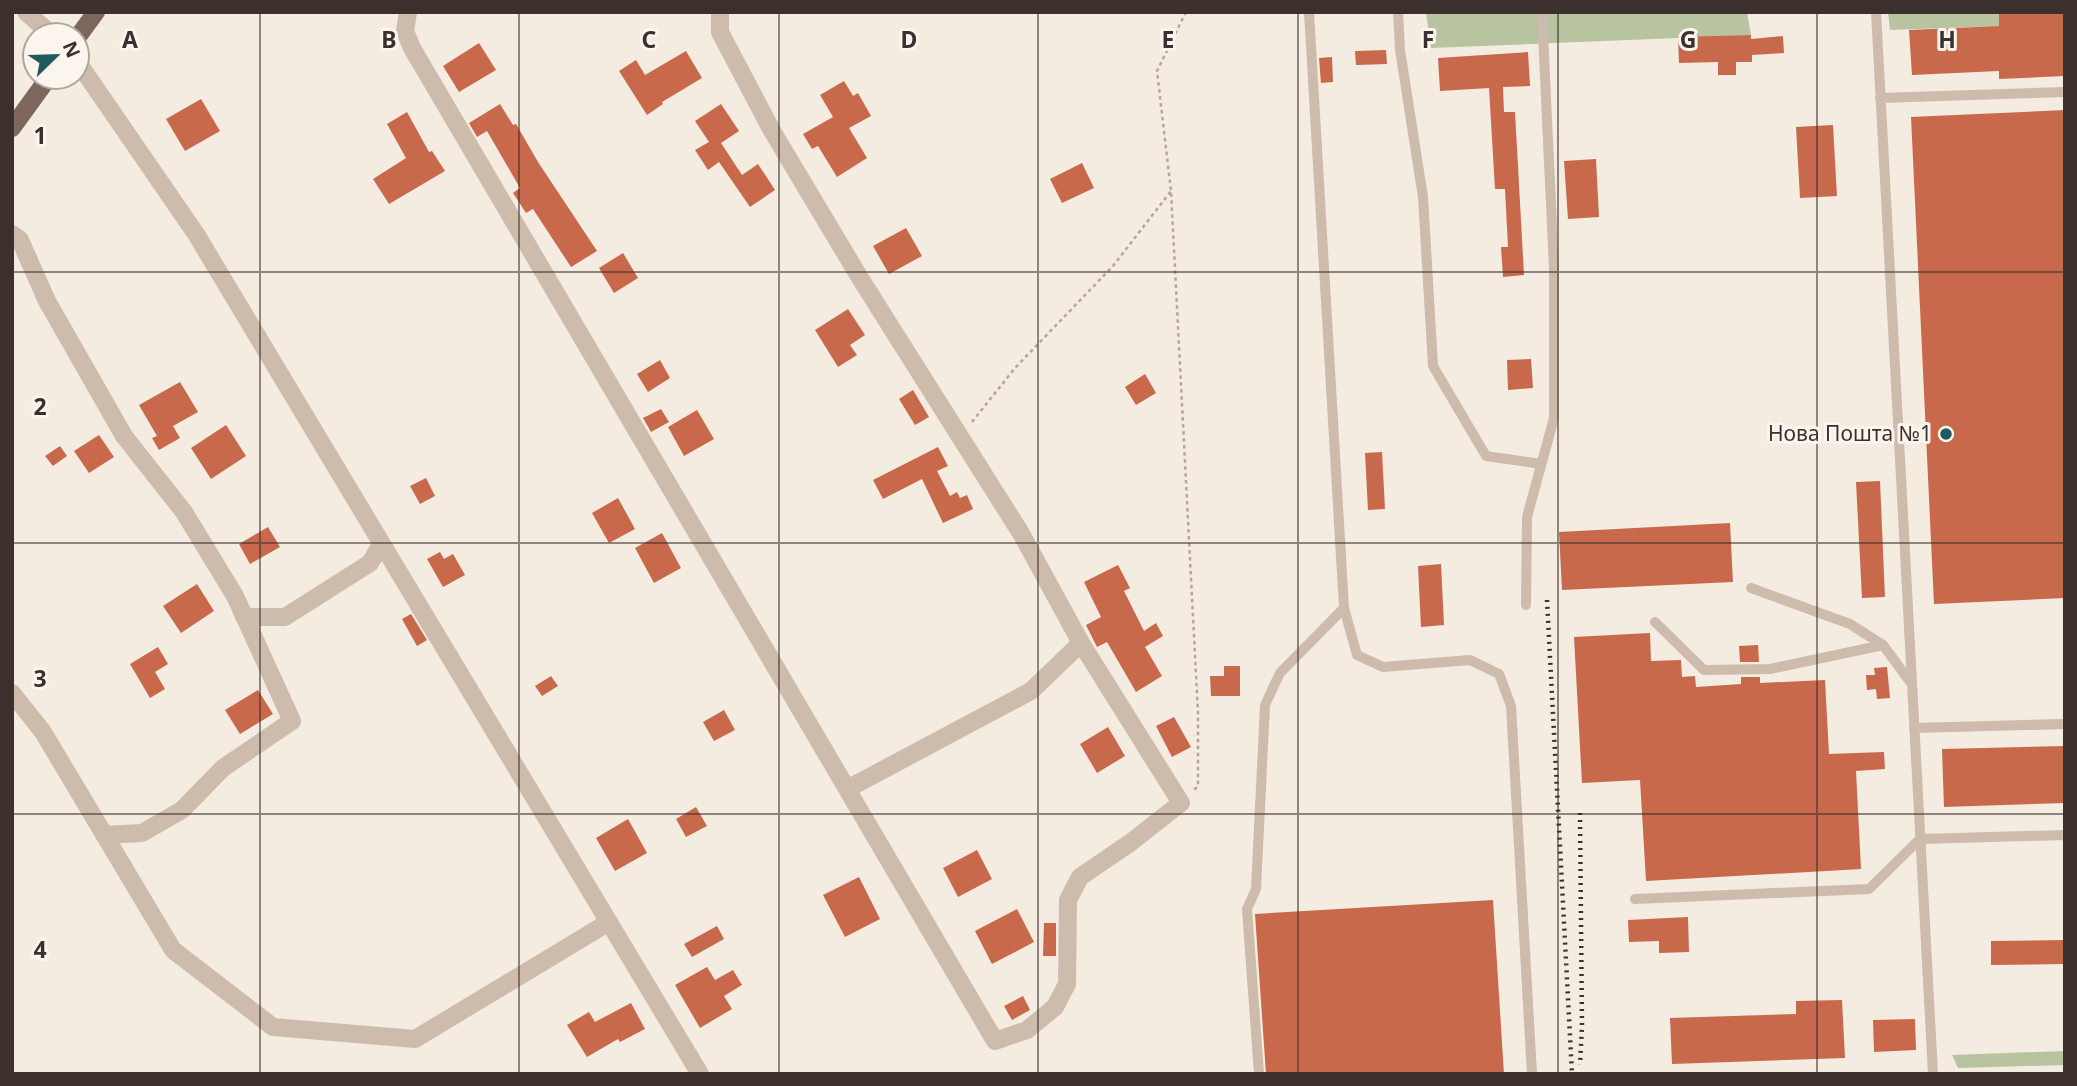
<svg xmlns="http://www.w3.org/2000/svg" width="2077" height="1086" font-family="'Noto Sans',sans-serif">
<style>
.green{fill:#b8c4a0}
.building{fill:#c8694b}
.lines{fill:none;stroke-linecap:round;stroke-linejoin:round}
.path{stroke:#b9a596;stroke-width:2.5;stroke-dasharray:3.5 3.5;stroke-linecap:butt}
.service{stroke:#cdbbac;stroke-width:10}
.minor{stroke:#cdbbac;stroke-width:18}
.primary{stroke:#7d675c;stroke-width:18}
.rail{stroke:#3b302b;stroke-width:4.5;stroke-dasharray:2 5;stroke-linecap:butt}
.grid{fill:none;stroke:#3b302b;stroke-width:2;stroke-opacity:0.55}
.poi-dot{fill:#1f5a5e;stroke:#fbf5ee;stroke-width:2.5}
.labels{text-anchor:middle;stroke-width:6;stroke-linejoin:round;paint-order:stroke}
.poi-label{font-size:21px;fill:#3b302b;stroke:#fbf5ee;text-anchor:end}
.grid-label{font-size:23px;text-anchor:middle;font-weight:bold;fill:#3b302b;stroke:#fbf5ee;stroke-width:6;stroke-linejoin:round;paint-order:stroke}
</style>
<rect width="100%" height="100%" fill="#f4ebe1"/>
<!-- green -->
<path class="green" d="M1426,12H1747L1751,35L1431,48Z
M1888,12H1999V26L1890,30Z
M2065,1051V1065L1958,1068L1952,1055Z"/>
<!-- building -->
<path class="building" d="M1999,12H2065V76L1999,79V71L1912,75L1909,30L1999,26Z
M1751,35V39L1783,36L1784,53L1752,55V62H1736V75H1718V62L1679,63L1678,37Z
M479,43L496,70L459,92L443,66Z
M1386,50L1387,64L1356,65L1355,51Z
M686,51L702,78L662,102L663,104L647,115L619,71L636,60L645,75Z
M1528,52L1530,86L1503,87L1504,112H1515L1524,275L1503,277L1501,247H1508L1505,189H1495L1489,88L1440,91L1438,58Z
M1332,57L1333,82L1321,83L1319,58Z
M844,81L853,96L858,93L871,116L849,128L867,158L837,177L818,146L812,149L803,134L833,117L820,95Z
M201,99L220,131L185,151L166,119Z
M500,104L513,125L516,124L538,162L597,251L571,267L533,209L526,213L513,193L520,188L487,131L477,137L469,123Z
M721,104L739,131L721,143L742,175L758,164L775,190L750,207L719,162L708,170L695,150L709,142L695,121Z
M2065,110V598L1934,604L1911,117Z
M407,112L429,152L432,151L445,171L389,204L373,179L406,158L387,124Z
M1833,125L1837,196L1800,198L1796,127Z
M1596,159L1599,217L1568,219L1564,161Z
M1082,163L1094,188L1062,203L1050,179Z
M906,228L922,256L889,274L873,246Z
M623,253L638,278L614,293L599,268Z
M848,309L865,335L850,345L857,355L838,367L815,330Z
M1531,359L1533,388L1508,390L1507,360Z
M660,360L670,378L648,392L637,374Z
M1145,374L1156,393L1136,405L1125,387Z
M180,382L198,412L173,426L180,438L159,450L152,438L157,436L139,405Z
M913,390L929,417L915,425L899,399Z
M661,409L669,422L651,432L643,418Z
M697,410L714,439L684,456L668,427Z
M226,425L246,456L211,479L191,448Z
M99,435L114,457L89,473L74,451Z
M60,446L67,456L53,466L45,456Z
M938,447L948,466L937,471L950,496L957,492L960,498L967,495L973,509L943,523L922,479L883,499L873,480Z
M1382,452L1385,509L1368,510L1365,453Z
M426,478L435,496L420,504L410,486Z
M1880,481L1885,597L1862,598L1856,482Z
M618,498L635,529L609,543L592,513Z
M1730,523L1733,582L1562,590L1559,532Z
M268,527L280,547L250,564L239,544Z
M662,533L681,568L654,583L635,548Z
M440,552L444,559L453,554L465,575L443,587L427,559Z
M1441,564L1444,625L1421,627L1418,566Z
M1118,565L1130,588L1124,591L1144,631L1156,623L1163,636L1145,647L1162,676L1136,692L1107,642L1097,647L1086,625L1101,617L1084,582Z
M197,584L214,611L181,633L163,606Z
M411,614L427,640L417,646L402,619Z
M1650,633L1651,661L1681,660L1682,677L1695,676L1696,687L1741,684V677H1760V683L1825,680L1829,754L1884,752L1885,769L1856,771L1861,869L1646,881L1640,780L1582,783L1574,637Z
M1758,645L1759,662H1740L1739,646Z
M158,647L168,664L155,672L165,689L150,698L130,664Z
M1224,666H1240V696H1211L1210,676H1224Z
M1887,667L1890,698L1877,699L1876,689L1867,690L1866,675H1875L1874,668Z
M551,676L558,686L542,696L535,686Z
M258,690L273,714L240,734L225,710Z
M724,710L735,730L714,741L703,722Z
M1174,717L1191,747L1172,757L1156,726Z
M1108,727L1125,756L1097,773L1080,744Z
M2065,746V803L1944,807L1942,749Z
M696,807L707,826L686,837L676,819Z
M628,819L647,853L615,871L596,838Z
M977,850L992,879L958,897L943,868Z
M859,877L880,919L845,937L823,895Z
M1493,900L1504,1074H1266L1255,914Z
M1017,909L1034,942L992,964L975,931Z
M1688,917L1689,952L1659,953V941L1629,942L1628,920Z
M1044,923H1056V956H1043Z
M717,926L724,939L692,957L684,944Z
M2065,940V964L1991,965V941Z
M707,967L715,980L733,970L742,985L724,996L732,1009L700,1028L675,985Z
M1023,996L1030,1010L1012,1020L1004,1006Z
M1842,1000L1845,1058L1672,1064L1670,1018L1796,1014V1001Z
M631,1003L645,1029L620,1042L618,1039L587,1057L567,1025L589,1012L595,1022Z
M1915,1019L1916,1050L1874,1052L1873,1020Z"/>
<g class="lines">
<!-- path -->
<path class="path" d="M1186,12L1157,71L1171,191L1198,713V786L1194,790
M972,422L1015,368L1113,266L1171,191"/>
<!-- service -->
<path class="service" d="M1309,12L1344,608L1357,655L1383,667L1470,660L1499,674L1511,706L1532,1074
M1398,12L1400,50L1423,197L1433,366L1486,456L1541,464
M1876,12L1933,1074
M1880,98L2065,92
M1751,588L1850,624L1883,645L1911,683
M1526,605L1527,517L1554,418V269L1542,12
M1655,622L1704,670L1770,669L1883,645
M1914,728L2065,724
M1635,899L1869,889L1920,839L2065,835
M1259,1074L1247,909L1256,889L1265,705L1280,673L1344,608"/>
<!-- minor -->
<path class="minor" d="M26,12L52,35
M408,12L405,31L412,48L995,1041L1027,1030L1055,1007L1067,984L1068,900L1080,877L1130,843L1181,803L1081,643L1022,535L860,278L771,129L720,32V12
M77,61L196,234L700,1074
M12,234L20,240L47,301L124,436L184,512L235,596L292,721L223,768L182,810L142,833L104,835
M244,617H285L370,563L381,545
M12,693L43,732L173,950L273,1027L415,1039L609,922
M847,789L1031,691L1081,643"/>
<!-- primary -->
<path class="primary" d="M77,38L96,12
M12,128L49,77"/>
<!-- rail -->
<path class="rail" d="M1547,600L1572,1074
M1580,813L1582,1026L1580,1065"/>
</g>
<!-- grid -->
<path class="grid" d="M260,12V1074M519,12V1074M779,12V1074M1038,12V1074M1298,12V1074M1558,12V1074M1817,12V1074M12,272H2065M12,543H2065M12,814H2065"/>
<!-- markers -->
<circle class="poi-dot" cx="1946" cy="434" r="7"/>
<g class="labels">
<!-- poi labels -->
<g class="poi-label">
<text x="1932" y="441">Нова Пошта №1</text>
</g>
</g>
<g class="grid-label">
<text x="130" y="48">A</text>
<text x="389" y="48">B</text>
<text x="649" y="48">C</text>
<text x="909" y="48">D</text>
<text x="1168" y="48">E</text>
<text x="1428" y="48">F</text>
<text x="1688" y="48">G</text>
<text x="1947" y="48">H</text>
<text x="40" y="144">1</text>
<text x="40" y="415">2</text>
<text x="40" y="687">3</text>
<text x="40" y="958">4</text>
</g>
<!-- border -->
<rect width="2077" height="1086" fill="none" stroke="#3b302b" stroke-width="28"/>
<!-- north arrow -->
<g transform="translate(56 56) rotate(67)"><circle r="33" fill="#fbf5ee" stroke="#aea6a0" stroke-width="2"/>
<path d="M0-5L12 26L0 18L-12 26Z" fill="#1f5a5e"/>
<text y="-10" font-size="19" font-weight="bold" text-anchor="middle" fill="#3b302b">N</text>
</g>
</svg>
